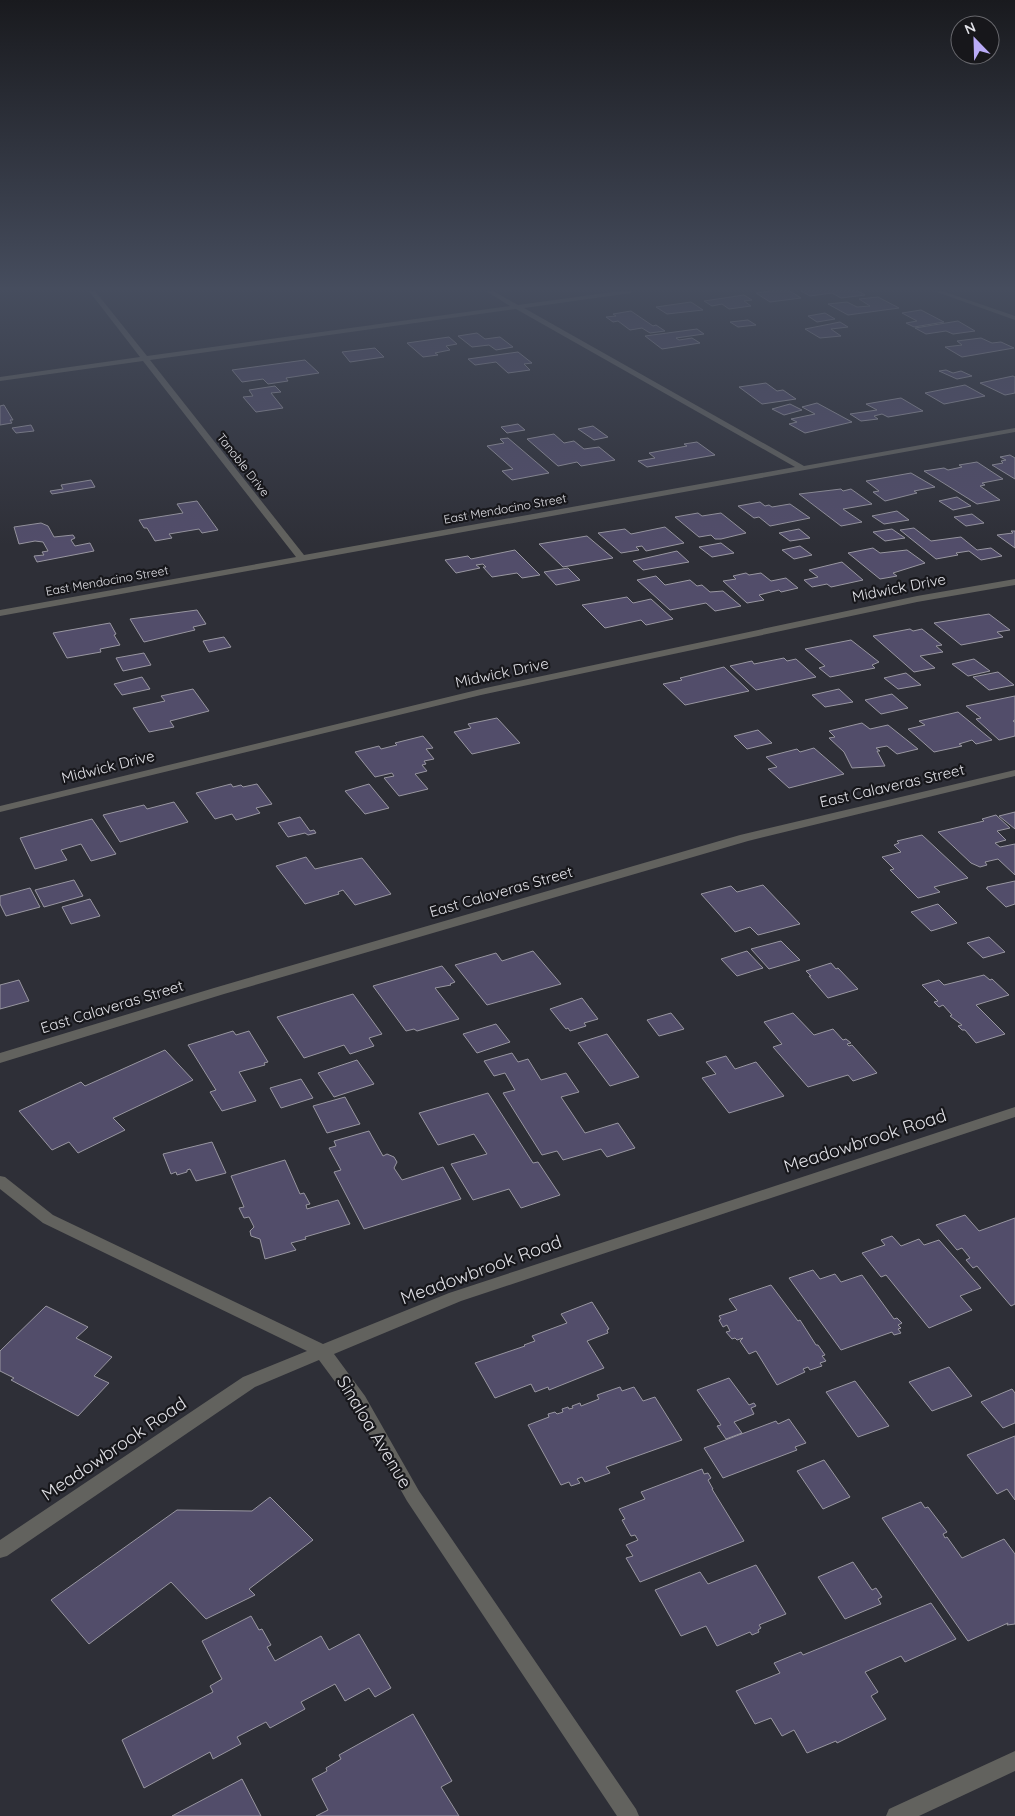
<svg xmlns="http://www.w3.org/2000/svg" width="1015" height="1816" font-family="Quicksand,sans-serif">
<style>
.building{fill:#524d6a;stroke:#9896a0}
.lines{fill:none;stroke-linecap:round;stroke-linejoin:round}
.minor{fill:#62625e;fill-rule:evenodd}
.labels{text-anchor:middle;stroke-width:4.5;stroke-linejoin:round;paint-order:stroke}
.far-street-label{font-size:12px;fill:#e0e0e6;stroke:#17171b}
.street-label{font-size:15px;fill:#e0e0e6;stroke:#17171b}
.near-street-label{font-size:18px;fill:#e0e0e6;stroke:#17171b}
</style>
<rect width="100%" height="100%" fill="#2e2f37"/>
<!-- building -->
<path class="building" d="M771,291H790L801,298L770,302L756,293Z
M801,291H858L865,295L841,298L832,293L810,296Z
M744,295L752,300L744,301L751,306L729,309L722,304L712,306L704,301Z
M878,297L899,308L848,315L828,304L847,302L857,307L870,306L859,299Z
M691,302L703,310L667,314L656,307Z
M921,310L944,322L914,327L906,323L917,321L902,313Z
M631,311L653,326L656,325L665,331L650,333L642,328L630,330L618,321L613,322L606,317L616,316L613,314Z
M825,313L835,319L817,322L808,316Z
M748,320L756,325L738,327L730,322Z
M958,321L975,331L953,334L946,331L926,334L915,328Z
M840,322L848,327L831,329L841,336L820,338L805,329Z
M697,329L704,334L676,338L679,340L692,338L700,343L662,349L645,336Z
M477,333L485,339L500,337L513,347L496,350L489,345L472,347L458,336Z
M449,337L457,344L446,346L450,350L435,353L438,355L423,357L407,343Z
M981,338L992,343L1001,342L1014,348L962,357L945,347L962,345L957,341Z
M375,348L384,357L350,362L342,352Z
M518,352L532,363L524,364L530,370L508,373L496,362L475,365L468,359Z
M305,360L319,373L286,378L288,381L268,384L263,379L242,382L232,370Z
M946,370L953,373L961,371L972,376L957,379L939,371Z
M1013,376L1015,377V393L1005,395L980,383Z
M766,383L777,391L783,390L796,399L762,404L739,387Z
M965,385L985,396L944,404L925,393Z
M275,386L281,392L271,393L283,408L256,412L243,397L253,396L249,390Z
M901,398L923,411L888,417L882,414L874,416L878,419L861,421L850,414L877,410L866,404Z
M817,403L852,422L805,433L789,424L797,422L791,419L815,414L802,407Z
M790,404L802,410L784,415L772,409Z
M4,405L13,420H10L12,423L0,425V406Z
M518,424L525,430L507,433L501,427Z
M31,425L34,431L16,433L12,428Z
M593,426L608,437L594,440L578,429Z
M554,434L564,443L574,441L584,449L599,447L615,460L581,466L577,462L558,466L527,439Z
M508,438L549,473L512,480L502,471L513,469L487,446L504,443L500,439Z
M697,442L715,455L647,467L638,461L655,458L649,453L687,446L684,444Z
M1010,455L1015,458V479L992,465L1003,463L1001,461L1006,460L1000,457Z
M977,462L1003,479L982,483L985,485L980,486L1000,500L977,504L924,471L944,468L948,470L962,467L959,465Z
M911,473L935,487L914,491L917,493L885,501L873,492L879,491L866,481Z
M91,480L95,487L52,494L50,491L63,489L61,485Z
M841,489L843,491L851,489L872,504L843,509L862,522L841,526L799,494Z
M957,497L971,506L953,510L939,501Z
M197,501L218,530L202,533L199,529L169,534L172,538L155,541L147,528H144L139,520L183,513L177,504Z
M760,502L765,506L769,505L772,507L790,504L810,518L770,526L759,517L754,518L738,506Z
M897,511L909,520L884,524L872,516Z
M698,513L702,516L721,513L746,533L721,539H715L711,535L699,537L675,517Z
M972,514L984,523L966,526L954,517Z
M41,523L48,526L54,537L73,535L75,538L71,540L75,546L90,543L94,551L37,562L34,556L44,555L42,552L48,551L47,549L43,542L35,541L19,544L14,527Z
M665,527L684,543L646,551L642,546L636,547L639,550L621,553L598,533L625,529L631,534Z
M914,528L931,541L961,537L977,550L991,548L1002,556L981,560L969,551L956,553L958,555L936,559L900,530Z
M799,529L810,538L790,541L779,533Z
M892,529L905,538L885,541L873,532Z
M1011,531H1015V548L997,535L1013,533Z
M587,536L613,558L563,567L539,544Z
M721,543L734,553L712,557L699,547Z
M800,546L812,555L794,559L782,550Z
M873,548L880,553L907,550L925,563L893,573L897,576L880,579L848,553Z
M515,550L540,575L522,578L517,573L492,577L483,567H486L483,564L476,565L480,568L456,573L445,560L468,556L471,559Z
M677,551L689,562L643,570L633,561Z
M842,562L863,580L831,587L827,584L812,587L804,580L818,577L809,570Z
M568,568L580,580L556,585L544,572Z
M746,573L749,575L761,573L771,581L786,578L798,588L781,592L779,590L759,595L764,600L747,603L723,581L736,579L733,576Z
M656,576L665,585L690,580L697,586L702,585L710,592L723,591L741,606L715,611L706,603L670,610L637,580Z
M627,597L633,603L651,599L673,619L646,625L641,620L605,628L582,605Z
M197,610L206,624L193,627L195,630L144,642L130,619Z
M989,614L1010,630L997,632L1003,637L961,645L934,623Z
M110,623L116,634L114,635L120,645L100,649L101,652L67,658L53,633Z
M910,629L913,631L922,629L942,645L936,646L943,652L920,656L935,668L914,672L873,636Z
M224,637L231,647L209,652L203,641Z
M851,640L879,662L872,665L875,668L830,677L819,668L825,666L805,649Z
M144,653L151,665L123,671L116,658Z
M784,658L787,661L796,659L816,677L756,690L730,666L752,661L754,664Z
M974,659L990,671L968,676L952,664Z
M724,667L749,691L685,705L663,684L682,680L680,678Z
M998,672L1014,685L989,690L973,677Z
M906,673L921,685L898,689L884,678Z
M142,677L150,689L122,695L114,684Z
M193,689L209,711L170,721L174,727L149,732L133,708L165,701L161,696Z
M839,689L853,702L825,707L812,695Z
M892,694L908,708L881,714L865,700Z
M1015,696V720L1013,721L1015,722V736L999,740L976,719L981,718L966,706Z
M958,712L992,740L976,744L972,740L959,744L962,746L934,752L908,729L925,725L919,721Z
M497,718L520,743L472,754L454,732L471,728L468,724Z
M862,723L870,729L888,725L918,749L897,754L887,746L876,748L880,751H877L885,766L852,768L844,752L829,738L835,737L829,731Z
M758,730L772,743L747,749L734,736Z
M423,736L433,748L426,749L434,759L424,761L426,764L422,765L427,771L415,774L428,789L399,796L384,778L394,776L392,773L375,777L355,752L379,746L381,749L397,745L395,743Z
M814,748L844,774L789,788L768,769L777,767L766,757L797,749L800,752Z
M231,784L233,787L241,785L243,787L257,784L272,804L256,808L260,813L236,820L232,814L215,819L196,793Z
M369,784L389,808L365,814L345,791Z
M174,802L188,822L120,842L103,815L144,805L147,809Z
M1015,812V829L999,816Z
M996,815L1010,828L997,831L1006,840L995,843L1000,847L1015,844V875L998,859L985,862L987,865L980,867L971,863L938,832L984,821L982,819Z
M300,817L310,831L314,830L316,833L308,835L305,833L288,837L278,823Z
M92,819L116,854L91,861L81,844L61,850L67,860L35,869L20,838Z
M922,835L968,878L934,887L940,892L918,898L890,870L894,869L882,857L901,852L894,845L899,843L897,841Z
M306,857L315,869L362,858L391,894L355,905L343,890L338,892L339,894L305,904L276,866Z
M74,880L83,896L44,907L35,890Z
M1015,881V904L1006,907L986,888H988L987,887Z
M763,885L800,924L758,935L750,927L735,932L701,894L731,886L737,892Z
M30,888L40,907L6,916L0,904V896Z
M90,899L100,916L71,924L62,907Z
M938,904L957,923L931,931L911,912Z
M989,937L1005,952L983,958L967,943Z
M781,941L800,960L769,969L751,949Z
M533,951L561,984L487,1005L455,965L496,953L502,961Z
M747,951L763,968L737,976L721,959Z
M831,963L836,969L838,968L858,989L828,998L809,976H811L806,971Z
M442,966L455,982L450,984L451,985L435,988L459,1019L417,1031L414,1029L406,1031L373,986Z
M984,975L990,980L992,979L1009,995L976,1005L1005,1034L976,1043L965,1030H962L958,1026L962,1025L950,1016L952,1015L943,1005L939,1007L934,1002L938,1001L922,985L939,980L944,985Z
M19,980L29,1001L0,1009V985Z
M353,994L382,1034L369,1038L374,1046L350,1054L344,1045L304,1058L277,1017Z
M582,998L598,1019L584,1023L586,1026L570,1031L568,1028L566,1029L550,1009Z
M671,1013L684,1029L659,1036L647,1020Z
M793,1013L814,1035L833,1029L843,1040L846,1039L851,1043L847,1044L849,1046L852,1045L877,1073L853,1081L848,1075L808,1087L773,1047L782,1044L764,1022Z
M496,1024L510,1042L477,1053L463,1034Z
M233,1031L236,1035L249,1031L268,1062L264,1063L265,1065L239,1072L256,1101L222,1111L210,1092L216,1090L188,1045Z
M607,1034L639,1077L610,1086L578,1043Z
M165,1050L193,1080L113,1118L125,1130L78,1153L69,1142L52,1150L19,1111L81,1082L85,1086Z
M512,1053L518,1062L528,1059L541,1080L566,1073L579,1092L561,1097L585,1133L618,1123L635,1148L607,1157L601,1149L563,1160L557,1151L542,1155L503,1093L515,1090L505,1073L494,1076L484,1061Z
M726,1056L735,1069L756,1062L784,1096L729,1113L702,1078L716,1074L706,1062Z
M357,1060L374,1084L334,1097L318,1073Z
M301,1079L313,1098L281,1108L270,1088Z
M488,1093L533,1163L538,1162L560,1195L521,1208L509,1189L473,1200L451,1164L487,1154L474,1134L438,1145L419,1113Z
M345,1097L360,1124L327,1133L313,1106Z
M369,1131L383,1156L387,1154L394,1157L397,1162L394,1168L402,1180L443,1167L461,1199L364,1229L334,1172L341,1170L329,1148L336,1146L334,1141Z
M212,1142L226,1173L196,1181L190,1169L187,1170V1172L177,1175L176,1172L171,1174L163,1154Z
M285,1160L300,1194L304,1193L310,1204L306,1205L307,1209L338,1200L350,1224L305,1237L306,1239L291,1243L296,1250L265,1259L260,1239L251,1236L250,1231L254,1227L249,1217L244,1218L239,1208L244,1207L231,1176Z
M965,1215L979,1231L1015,1218V1304L1011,1306L977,1266L973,1268L966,1260L970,1258L962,1248L957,1250L936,1225Z
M892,1236L901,1246L919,1239L924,1245L939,1240L981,1288L960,1296L972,1310L929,1328L886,1275L881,1277L862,1253L885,1245L881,1240Z
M813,1270L820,1279L835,1274L841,1282L862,1275L894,1319L897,1318L902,1323L898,1325L901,1328L898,1329L901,1333L894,1335L892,1332L841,1350L789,1278Z
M771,1285L798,1321L800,1320L816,1345H818L825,1355L822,1356L826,1361L820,1363L822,1366L810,1370L808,1367L803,1369L805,1372L777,1385L756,1351L749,1354L740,1341L743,1338L737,1340L735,1338L732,1339L726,1332L730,1331L727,1325L723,1327L719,1320L721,1319L719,1316L737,1310L729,1299Z
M592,1302L609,1329L607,1330L608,1333L587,1341L604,1368L549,1390L548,1387L535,1392L531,1384L495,1398L475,1363L525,1346L524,1345L535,1341L532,1336L567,1323L561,1314Z
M46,1306L88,1327L76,1338L112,1357L94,1376L109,1383L78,1416L11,1380L14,1378L0,1371V1351Z
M949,1367L972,1396L932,1411L909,1382Z
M729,1378L749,1405L754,1403L756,1406L751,1408L754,1414L734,1422L742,1433L726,1439L717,1426L721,1425L697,1390Z
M855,1381L889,1426L858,1437L826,1392Z
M620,1387L622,1391L634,1387L643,1401L655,1397L682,1440L606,1467L610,1473L585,1482L582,1477L577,1479L580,1483L571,1486L569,1482L561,1485L528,1425L549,1417L548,1414L555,1412L557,1414L563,1412L562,1409L568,1407L569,1409L573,1408L572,1406L580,1403L581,1406L599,1399L597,1395Z
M1012,1389L1015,1393V1423L1003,1428L981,1402Z
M789,1419L806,1443L795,1447L797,1450L723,1478L704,1448L776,1421L778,1424Z
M1015,1436V1500L1007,1489L997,1494L967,1455Z
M824,1460L850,1497L823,1509L797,1471Z
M702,1469L704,1474L708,1473L711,1478L708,1480L713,1489H712L744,1541L640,1582L626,1558L633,1556L626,1545L638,1540L635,1535L631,1536L622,1520L625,1519L619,1509L645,1499L641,1492Z
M270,1497L313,1540L249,1589L255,1595L206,1619L171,1582L89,1644L51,1600L177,1510L252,1511Z
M921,1502L925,1508L928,1507L947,1532L943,1534L945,1538L947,1537L962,1558L1004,1539L1015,1554V1624L1007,1625L1008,1623L968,1641L882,1518Z
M853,1562L872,1590L876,1588L882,1597L878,1599L881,1604L845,1619L818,1577Z
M756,1565L786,1614L759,1625L761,1628L758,1630L759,1632L752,1635L750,1632L717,1646L706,1626L681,1636L655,1590L700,1572L708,1584Z
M931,1603L956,1639L905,1662L901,1656L865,1672L878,1692L871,1696L886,1719L837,1743L836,1741L807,1753L794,1730L782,1736L771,1718L755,1724L736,1691L780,1673L774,1663L801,1652L803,1655Z
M251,1616L259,1630L262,1629L271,1645L267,1647L275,1661L321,1636L329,1650L359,1634L391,1688L375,1697L369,1688L345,1701L335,1684L301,1702L305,1709L270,1728L266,1722L237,1737L241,1744L213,1759L210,1752L144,1788L122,1740L213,1692L210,1686L222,1679L202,1641Z
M413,1714L452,1781L441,1787L459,1816H316L328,1810L312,1779L327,1771L326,1768L341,1759L339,1755Z
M242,1779L261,1816H172Z"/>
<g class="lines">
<!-- minor -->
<path class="minor" d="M89,291H95L147,356L510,306L486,291H493L518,305L620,291H634L631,293L524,308L804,466L1015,428V432L0,616V610L296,557L143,361L0,381V377L140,357ZM516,309L795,467L304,555L150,360Z
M934,291H942L1015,316V320Z
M1015,579V585L917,602L481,695L0,812V806L481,689L917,596Z
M1015,770V776L748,841L224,994L0,1063V1053L214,988L740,835Z
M1015,1107V1117L461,1301L334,1354L365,1396L419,1491L636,1809L639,1816H617L407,1501L353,1406L319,1360L255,1387L7,1556L0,1558V1540L243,1377L307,1351L43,1223L0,1189V1176L5,1177L53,1215L323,1344L449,1293Z
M1015,1751V1771L919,1816H886L889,1809Z"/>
</g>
<!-- sky -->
<linearGradient id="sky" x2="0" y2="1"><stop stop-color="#191a1e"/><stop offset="0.53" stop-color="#464d5e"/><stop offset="1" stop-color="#464d5e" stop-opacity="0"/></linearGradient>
<rect width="1015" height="545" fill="url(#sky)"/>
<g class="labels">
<!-- far-street labels -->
<g class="far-street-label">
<text transform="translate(243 465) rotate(52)" y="4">Tanoble Drive</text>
<text transform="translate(505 509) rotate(-10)" y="4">East Mendocino Street</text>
<text transform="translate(107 581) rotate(-10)" y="4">East Mendocino Street</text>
</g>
<!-- street labels -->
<g class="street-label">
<text transform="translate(899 588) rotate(-11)" y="5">Midwick Drive</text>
<text transform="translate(502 673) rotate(-12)" y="5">Midwick Drive</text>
<text transform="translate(108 767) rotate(-14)" y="5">Midwick Drive</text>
<text transform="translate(892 786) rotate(-13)" y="5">East Calaveras Street</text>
<text transform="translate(501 892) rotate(-16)" y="5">East Calaveras Street</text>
<text transform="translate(112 1007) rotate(-17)" y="5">East Calaveras Street</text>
</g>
<!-- near-street labels -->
<g class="near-street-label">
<text transform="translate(865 1141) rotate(-18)" y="6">Meadowbrook Road</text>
<text transform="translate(481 1270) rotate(-20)" y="6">Meadowbrook Road</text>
<text transform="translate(374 1432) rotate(59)" y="6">Sinaloa Avenue</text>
<text transform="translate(114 1449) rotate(-34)" y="6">Meadowbrook Road</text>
</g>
</g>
<!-- north arrow -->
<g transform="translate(975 40) rotate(337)"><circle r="24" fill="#17171b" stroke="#67676c"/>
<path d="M0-4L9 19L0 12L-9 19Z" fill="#b9abf7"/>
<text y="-8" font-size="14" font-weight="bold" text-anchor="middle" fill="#e0e0e6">N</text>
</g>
</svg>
